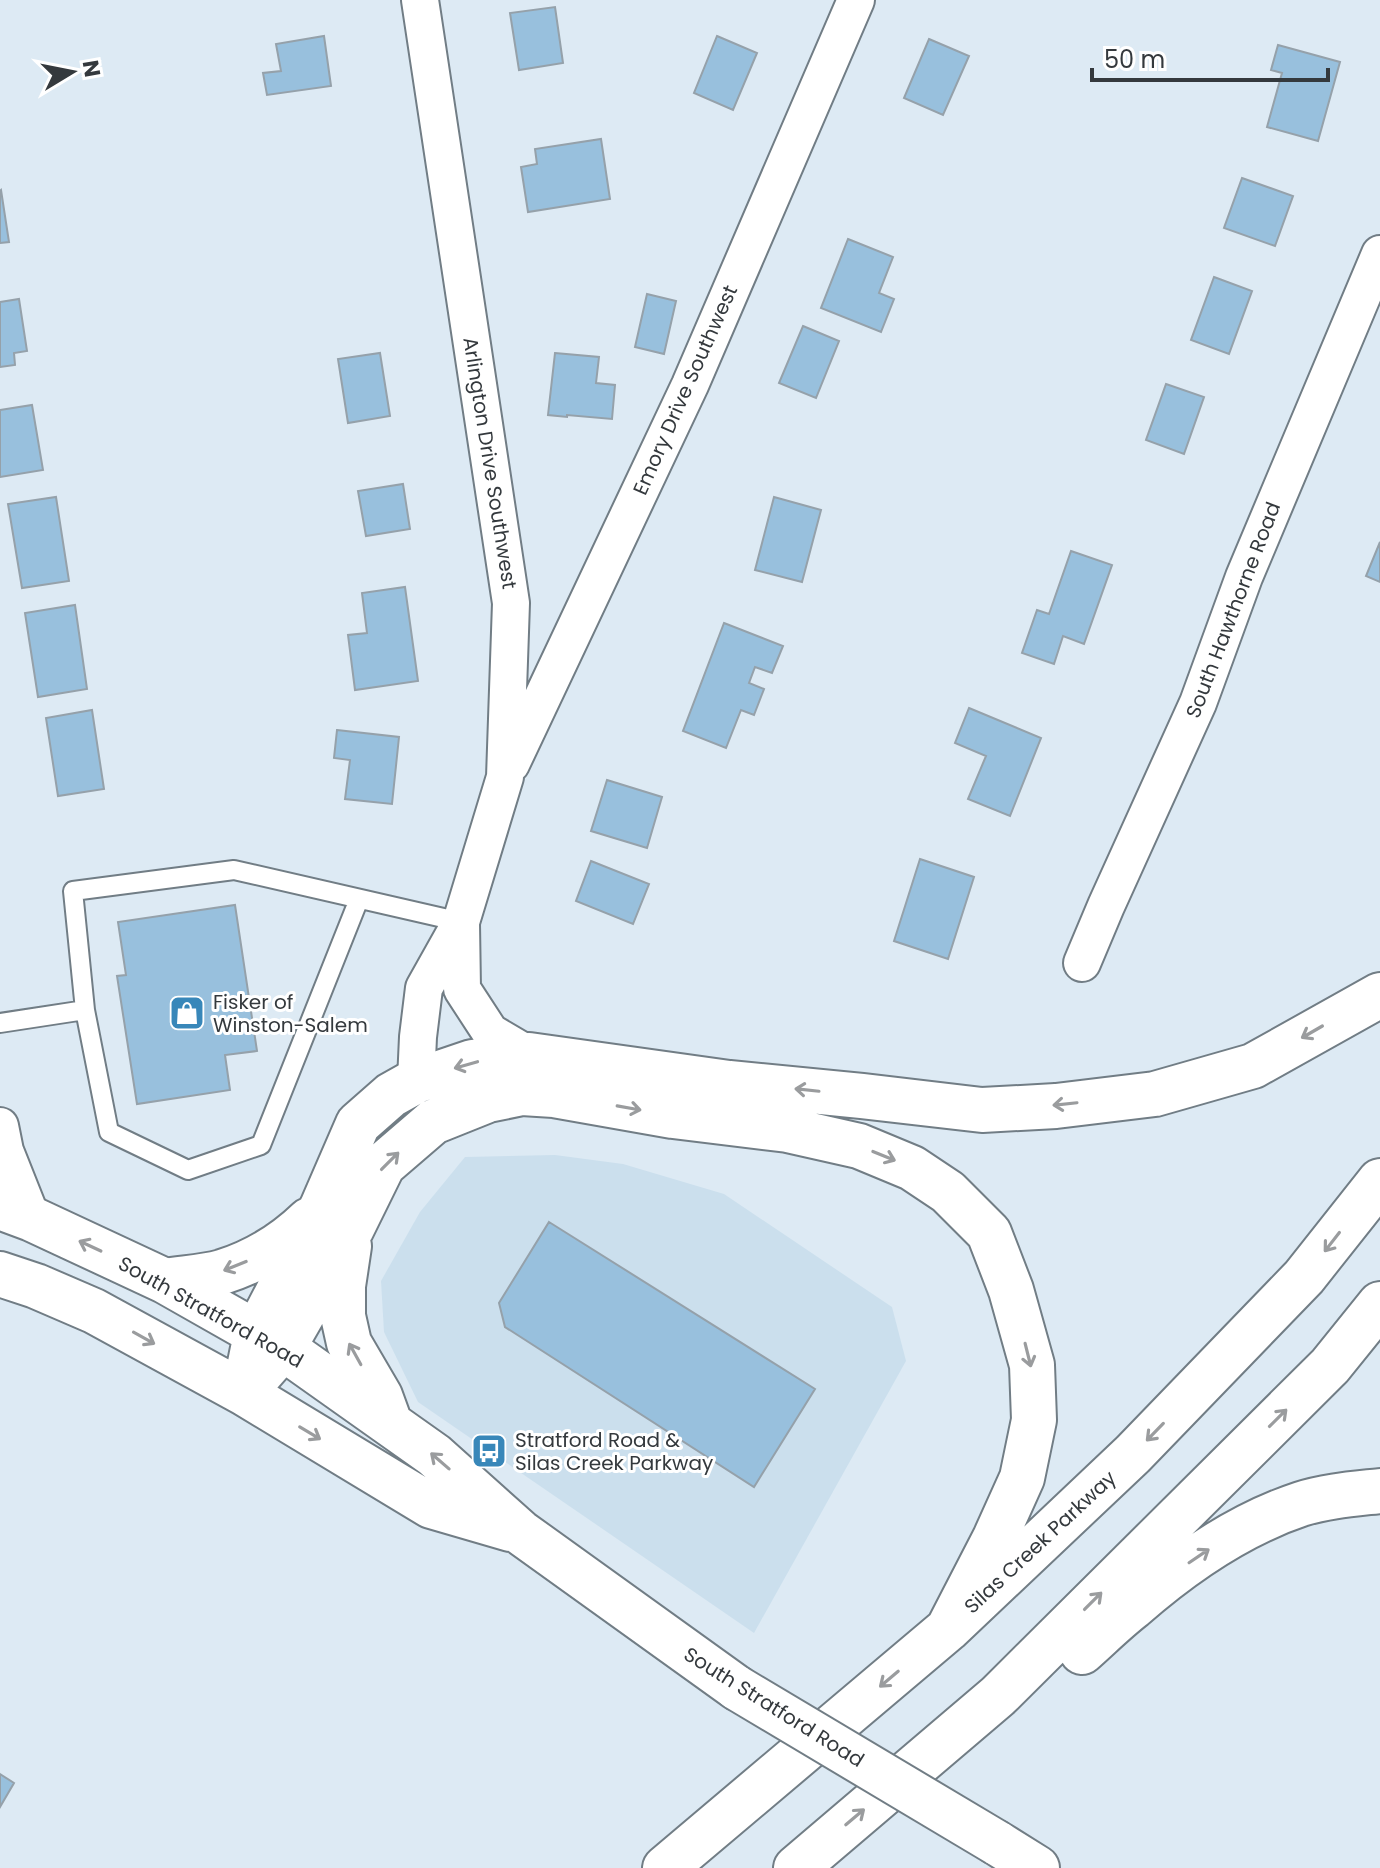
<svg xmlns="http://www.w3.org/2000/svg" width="1380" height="1868" font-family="Poppins,sans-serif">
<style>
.built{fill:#cbdfed}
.building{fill:#98c0dd;stroke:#95a1aa;stroke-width:2}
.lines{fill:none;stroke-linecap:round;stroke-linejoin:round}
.service-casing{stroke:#717d85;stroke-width:22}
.minor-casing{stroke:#717d85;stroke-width:40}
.primary-casing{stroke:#717d85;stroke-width:48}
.service{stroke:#fff;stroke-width:18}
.minor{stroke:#fff;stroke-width:36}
.primary{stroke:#fff;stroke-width:44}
.primary-bridge-casing{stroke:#717d85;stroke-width:48;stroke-linecap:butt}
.primary-bridge{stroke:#fff;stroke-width:44}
.oneway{stroke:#9a9c9e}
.labels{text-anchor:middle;stroke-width:6;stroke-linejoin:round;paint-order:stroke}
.street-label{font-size:20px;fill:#34393d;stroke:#fff}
.poi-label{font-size:20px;fill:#34393d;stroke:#fff;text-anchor:start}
</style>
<rect width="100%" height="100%" fill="#ddeaf4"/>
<!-- built -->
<path class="built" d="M555,1155L623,1164L724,1194L892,1307L906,1361L754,1633L418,1402L384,1332L381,1281L420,1212L465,1157Z"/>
<!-- building -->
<path class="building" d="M555,7L563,63L519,70L510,13Z
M324,36L331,86L267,95L263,73L281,71L276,44Z
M717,36L757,53L733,110L694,93Z
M929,39L969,56L943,115L904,98Z
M1278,45L1340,62L1318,141L1267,127L1282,73L1271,70Z
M601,139L610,199L528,212L521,167L537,164L535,149Z
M1242,178L1293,196L1275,246L1224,228Z
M1,190L9,242L0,243V191Z
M848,239L893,257L879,293L894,299L881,332L821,308Z
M1214,277L1252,291L1229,354L1191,340Z
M647,294L676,301L664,354L635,347Z
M19,299L27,351L14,353L15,365L0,367V302Z
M803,326L839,341L816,398L779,383Z
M380,353L390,416L348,423L338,359Z
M555,353L599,357L596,383L615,385L612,419L567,415V417L548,415Z
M1166,384L1204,397L1184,454L1146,440Z
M32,405L43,470L0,477V410Z
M403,484L410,529L366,536L358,491Z
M56,497L69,581L22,588L8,504Z
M774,497L821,510L802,582L755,570Z
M1380,542V582L1366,576Z
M1071,551L1112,565L1084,644L1063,636L1054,664L1022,653L1037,610L1049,614Z
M405,587L418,681L355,690L348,635L367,633L362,593Z
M75,605L87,689L38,697L25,613Z
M724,623L783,646L772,673L755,667L749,683L764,689L754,715L741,710L726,748L683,731Z
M969,708L1041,738L1010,816L968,799L986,756L955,743Z
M92,710L104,789L58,796L46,718Z
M337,730L399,737L392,804L345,799L350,760L334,758Z
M607,780L662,797L647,848L591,831Z
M920,859L974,877L948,959L894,941Z
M591,861L649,884L633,924L576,901Z
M235,905L257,1051L225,1055L230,1090L137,1104L117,976L126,975L118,922Z
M549,1222L815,1389L754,1487L505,1327L499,1303Z
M0,1774L14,1783L0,1807Z"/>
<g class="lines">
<defs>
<path id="service" d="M85,1010L109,1132L188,1170L261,1145L359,899
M0,1023L85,1010L73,891L234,870L461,922"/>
<path id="minor" d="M511,764L690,385L856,0
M461,924L462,989L490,1032L529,1055
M1082,963L1106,906L1198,703L1244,577L1380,254
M416,1081L418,1037L424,988L461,922L505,777L511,603L420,0
M0,1126L5,1151L32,1219"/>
<path id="primary" d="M0,1207L32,1219L165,1281L283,1348L434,1455L520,1532L737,1688
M349,1246L343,1286V1316L349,1343L380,1396L388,1418
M0,1274L36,1286L94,1311L244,1393L431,1506L510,1529
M165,1281C183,1278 204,1277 222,1272C254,1262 284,1244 309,1220
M246,1390L283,1348L352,1228L383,1165L433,1122L488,1100L522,1093L554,1095L673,1116L788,1130L859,1146L912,1168L948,1192L989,1233L1011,1290L1032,1365L1034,1420L1022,1478L995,1538L948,1629
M244,1393L256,1334L322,1207L358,1124L391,1095L416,1081L472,1062L529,1055L729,1083L862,1096L982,1110L1056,1106L1155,1094L1253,1066L1380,995
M1082,1652C1099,1637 1115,1621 1133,1607C1182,1564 1238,1525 1301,1504C1326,1496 1353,1494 1380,1491
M997,1843L1037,1868
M665,1868L948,1629L1133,1454L1304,1277L1380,1181
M796,1868L998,1696L1330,1366L1380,1304"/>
</defs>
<!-- service casing -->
<use href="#service" class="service-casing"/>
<!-- minor casing -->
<use href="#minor" class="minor-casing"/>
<!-- primary casing -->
<use href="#primary" class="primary-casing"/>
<!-- service -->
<use href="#service" class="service"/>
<!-- minor -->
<use href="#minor" class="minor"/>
<!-- primary -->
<use href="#primary" class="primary"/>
<defs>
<path id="primary-bridge" d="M737,1688L997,1843"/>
</defs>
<!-- primary-bridge casing -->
<use href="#primary-bridge" class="primary-bridge-casing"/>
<!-- primary-bridge -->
<use href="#primary-bridge" class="primary-bridge"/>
</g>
<!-- one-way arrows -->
<defs><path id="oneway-shaft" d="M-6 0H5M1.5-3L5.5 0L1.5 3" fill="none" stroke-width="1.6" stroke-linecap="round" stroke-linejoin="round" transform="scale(2)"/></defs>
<g class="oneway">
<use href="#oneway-shaft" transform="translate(1312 1032) rotate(150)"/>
<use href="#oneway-shaft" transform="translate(466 1065) rotate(164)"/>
<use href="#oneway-shaft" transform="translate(807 1090) rotate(-174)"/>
<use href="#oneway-shaft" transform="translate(1065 1104) rotate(174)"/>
<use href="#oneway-shaft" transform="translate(629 1108) rotate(10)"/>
<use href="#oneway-shaft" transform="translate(884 1156) rotate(22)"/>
<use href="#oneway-shaft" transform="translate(390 1161) rotate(-45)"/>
<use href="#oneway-shaft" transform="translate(1332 1242) rotate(128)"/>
<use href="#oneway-shaft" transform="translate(90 1246) rotate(-155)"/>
<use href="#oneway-shaft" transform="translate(235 1266) rotate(158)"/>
<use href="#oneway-shaft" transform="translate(144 1338) rotate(29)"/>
<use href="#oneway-shaft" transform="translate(355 1354) rotate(-119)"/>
<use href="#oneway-shaft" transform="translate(1028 1355) rotate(76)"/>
<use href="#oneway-shaft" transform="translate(1278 1418) rotate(-45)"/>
<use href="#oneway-shaft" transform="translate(1155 1432) rotate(134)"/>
<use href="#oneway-shaft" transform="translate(310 1433) rotate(31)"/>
<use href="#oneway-shaft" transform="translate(440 1461) rotate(-139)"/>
<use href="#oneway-shaft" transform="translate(1199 1556) rotate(-34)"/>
<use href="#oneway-shaft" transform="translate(1093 1601) rotate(-45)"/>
<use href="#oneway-shaft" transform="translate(889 1679) rotate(140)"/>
<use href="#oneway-shaft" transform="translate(855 1817) rotate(-40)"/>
</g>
<!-- icons -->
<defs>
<symbol id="shop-square" viewBox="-11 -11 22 22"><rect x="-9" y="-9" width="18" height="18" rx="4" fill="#3887b9" stroke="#fff"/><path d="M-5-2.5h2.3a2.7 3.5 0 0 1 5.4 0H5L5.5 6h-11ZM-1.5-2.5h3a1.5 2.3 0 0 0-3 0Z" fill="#fff"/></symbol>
<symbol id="bus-square" viewBox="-11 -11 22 22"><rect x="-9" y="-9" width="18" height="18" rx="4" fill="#3887b9" stroke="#fff"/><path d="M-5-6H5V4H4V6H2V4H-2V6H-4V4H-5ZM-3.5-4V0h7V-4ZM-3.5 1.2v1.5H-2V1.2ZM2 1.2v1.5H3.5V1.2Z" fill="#fff"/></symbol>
</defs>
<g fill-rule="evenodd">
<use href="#shop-square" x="167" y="993" width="40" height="40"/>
<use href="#bus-square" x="469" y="1431" width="40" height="40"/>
</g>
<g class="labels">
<!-- street labels -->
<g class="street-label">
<text transform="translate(685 390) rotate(-66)" y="7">Emory Drive Southwest</text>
<text transform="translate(490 463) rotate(81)" y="7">Arlington Drive Southwest</text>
<text transform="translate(1233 610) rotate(-69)" y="7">South Hawthorne Road</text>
<text transform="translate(211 1312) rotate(29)" y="7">South Stratford Road</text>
<text transform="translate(1040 1542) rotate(-43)" y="7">Silas Creek Parkway</text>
<text transform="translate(774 1707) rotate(32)" y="7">South Stratford Road</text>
</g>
<!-- poi labels -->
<g class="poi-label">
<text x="213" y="1009">Fisker of<tspan x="213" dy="23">Winston-Salem</tspan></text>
<text x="515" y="1447">Stratford Road &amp;<tspan x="515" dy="23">Silas Creek Parkway</tspan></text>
</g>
</g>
<!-- north arrow -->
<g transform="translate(72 72) rotate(80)" stroke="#ffffff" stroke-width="6" paint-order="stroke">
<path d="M0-6L14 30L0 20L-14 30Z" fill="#34393d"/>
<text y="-12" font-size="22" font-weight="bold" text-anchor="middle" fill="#34393d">N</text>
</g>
<!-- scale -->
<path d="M1092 68v12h236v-12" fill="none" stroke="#34393d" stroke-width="4"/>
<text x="1104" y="68" font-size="24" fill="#34393d" stroke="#ffffff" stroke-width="6" paint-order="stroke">50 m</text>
</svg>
